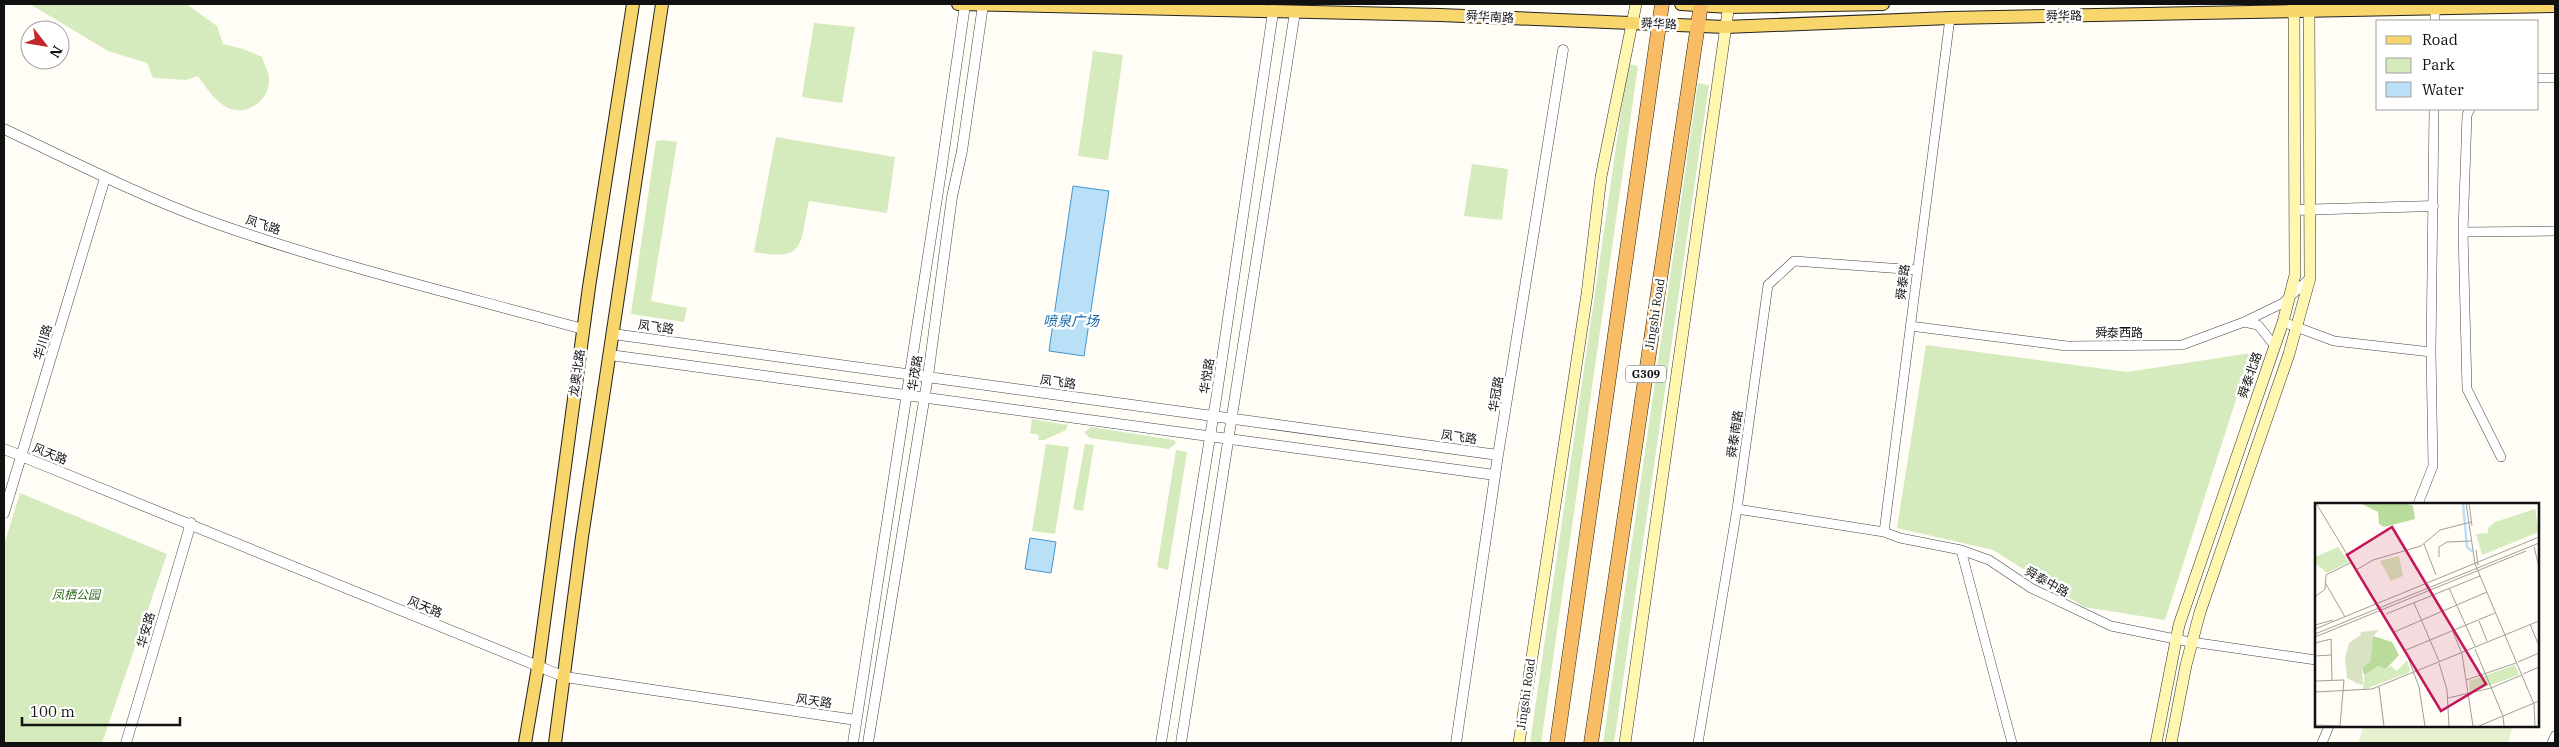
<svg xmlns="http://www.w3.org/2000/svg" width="2559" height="747" font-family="'IBM Plex Serif','Noto Sans SC',serif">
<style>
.green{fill:#d5ebbd}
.pitch{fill:#e6f2cf}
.water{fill:#b9e0f7;stroke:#3f96cf}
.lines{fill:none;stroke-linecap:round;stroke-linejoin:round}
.minor-casing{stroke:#444;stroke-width:10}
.tertiary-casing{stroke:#444;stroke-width:11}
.secondary-casing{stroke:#333;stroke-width:12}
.primary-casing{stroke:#222;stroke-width:14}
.trunk-casing{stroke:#222;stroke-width:15}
.minor{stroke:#fff;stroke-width:9}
.tertiary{stroke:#fff;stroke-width:10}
.secondary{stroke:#fff6b0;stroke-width:11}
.primary{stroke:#f9d66b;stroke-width:12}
.trunk{stroke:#f7bc64;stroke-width:14}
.labels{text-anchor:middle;stroke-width:5;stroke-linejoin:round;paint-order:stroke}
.shield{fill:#fff;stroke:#585858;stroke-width:1}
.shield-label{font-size:11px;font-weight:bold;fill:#111}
.street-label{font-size:12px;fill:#111;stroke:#fff}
.park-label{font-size:12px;font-style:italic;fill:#2f6b1f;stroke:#fff}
.water-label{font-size:14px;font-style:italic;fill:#1768a6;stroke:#fff}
.inset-river{fill:none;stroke:#b9e0f7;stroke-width:2.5}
.inset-road{fill:none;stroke:#a09f9a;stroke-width:1}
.view{fill:#c2185b;fill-opacity:0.15;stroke:#c2185b;stroke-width:2.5}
.inset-edge{fill:none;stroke:#111;stroke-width:2.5}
</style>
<rect width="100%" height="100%" fill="#fffdf5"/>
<!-- green -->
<path class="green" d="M30,4H186L217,26L223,44L243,49L262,57C264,64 269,72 269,79C270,103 242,119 223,105C212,97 206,87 198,76L186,80L153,78L147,63L108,51Z
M814,23L855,27L842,103L802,97Z
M1093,51L1123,55L1108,160L1078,156Z
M1628,64L1638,66L1541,743H1530Z
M1698,83L1709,85L1614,743H1603Z
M776,137L895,157L887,213L809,201C799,243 808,262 754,252Z
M663,140L677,142L651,301L687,308L684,322L631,314L656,141Z
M1472,164L1508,169L1502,220L1464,216Z
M1926,345L2127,372L2251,353L2165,620L2084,607L1993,550L1897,528Z
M1032,419L1068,425L1066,430L1044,440H1038L1039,435L1030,433Z
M1091,427L1174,440L1176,443L1169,449L1090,438L1084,433Z
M1046,444L1069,447L1055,534L1032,531Z
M1085,444L1094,445L1083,511L1073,509Z
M1176,450L1187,452L1168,570L1157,567Z
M20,493L167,554L102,743H4V545Z"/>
<!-- pitch -->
<path class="pitch" d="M2364,726H2513L2508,743H2358Z"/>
<!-- water -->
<path class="water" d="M1073,186L1109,191L1084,356L1049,351Z
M1030,538L1056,542L1051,573L1025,569Z"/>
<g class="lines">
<defs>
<path id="minor" d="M1950,18L1884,532L1900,538L1961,550L1989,560L2031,588L2111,626L2185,641L2316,660
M2435,21V9
M2538,78H2555
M2470,109L2467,115L2463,232L2467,389L2501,457
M2463,232L2555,231
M2244,322L2258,325L2274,345V348
M2283,322L2334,341L2431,352
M1910,326L2067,346L2182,345L2244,322L2283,303L2310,278
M2418,504L2433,466L2431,352L2434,109
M1737,509L1884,532
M1961,550L2012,743
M1698,743L1737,509L1768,285L1794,261L1917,270
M2322,743L2329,726
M2552,743L2555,736"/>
<path id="tertiary" d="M4,129C72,161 140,196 212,222C333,265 459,295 583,329
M2295,210L2433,206
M613,334L1498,455
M610,355L1495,475
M4,449L565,677L856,720
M4,513L105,178
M126,743L191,523
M853,743L941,172L965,5
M868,743L928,376L952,197L962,151L983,5
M1161,743L1217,393L1273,12
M1181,743L1295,12
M1456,743L1498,455L1563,50"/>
<path id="secondary" d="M1519,743L1587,294L1601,177L1636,4
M1625,743L1729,4
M2156,743L2179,625L2283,322L2295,275L2294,4
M2171,743L2186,665L2200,612L2289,354L2310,278L2309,4"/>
<path id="primary" d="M958,4L1440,15L1725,27L1950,18L2555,6
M1681,4L1729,7L1883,4
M525,743L538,667L589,287L633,4
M555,743L582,537L662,4"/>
<path id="trunk" d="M1557,743L1662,4
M1591,743L1701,4"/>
</defs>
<!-- minor casing -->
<use href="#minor" class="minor-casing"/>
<!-- tertiary casing -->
<use href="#tertiary" class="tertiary-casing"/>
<!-- secondary casing -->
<use href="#secondary" class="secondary-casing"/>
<!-- primary casing -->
<use href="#primary" class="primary-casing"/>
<!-- trunk casing -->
<use href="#trunk" class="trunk-casing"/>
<!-- minor -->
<use href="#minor" class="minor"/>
<!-- tertiary -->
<use href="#tertiary" class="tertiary"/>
<!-- secondary -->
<use href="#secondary" class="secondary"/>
<!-- primary -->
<use href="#primary" class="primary"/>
<!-- trunk -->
<use href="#trunk" class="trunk"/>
</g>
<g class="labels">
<!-- shield labels -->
<rect class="shield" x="1626" y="365.5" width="40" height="17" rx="4"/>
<g class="shield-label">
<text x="1646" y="378">G309</text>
</g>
<!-- street labels -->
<g class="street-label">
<text transform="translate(2064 16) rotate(-1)" y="4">舜华路</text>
<text transform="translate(1490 17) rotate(3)" y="4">舜华南路</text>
<text transform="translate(1659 24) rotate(2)" y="4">舜华路</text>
<text transform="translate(263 225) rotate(18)" y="4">凤飞路</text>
<text transform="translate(1903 282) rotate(-83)" y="4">舜泰路</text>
<text transform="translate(1655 314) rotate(-81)" y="4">Jingshi Road</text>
<text transform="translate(656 327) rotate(8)" y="4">凤飞路</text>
<text x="2119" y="337">舜泰西路</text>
<text transform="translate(43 342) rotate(-73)" y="4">华川路</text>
<text transform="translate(577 373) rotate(-82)" y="4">龙奥北路</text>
<text transform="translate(915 373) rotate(-81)" y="4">华茂路</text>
<text transform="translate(2250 375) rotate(-71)" y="4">舜泰北路</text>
<text transform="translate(1207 376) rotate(-81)" y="4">华悦路</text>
<text transform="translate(1058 382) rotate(8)" y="4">凤飞路</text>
<text transform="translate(1496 394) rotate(-81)" y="4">华冠路</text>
<text transform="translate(1735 434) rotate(-82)" y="4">舜泰南路</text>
<text transform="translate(1459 437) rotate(8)" y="4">凤飞路</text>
<text transform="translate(50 454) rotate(22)" y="4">风天路</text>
<text transform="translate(2047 582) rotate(29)" y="4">舜泰中路</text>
<text transform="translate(425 607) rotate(23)" y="4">风天路</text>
<text transform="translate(146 630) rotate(-74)" y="4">华安路</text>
<text transform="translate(1526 694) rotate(-82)" y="4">Jingshi Road</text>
<text transform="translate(814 701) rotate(8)" y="4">风天路</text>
</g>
<!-- park labels -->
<g class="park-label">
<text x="76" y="599">凤栖公园</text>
</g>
<!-- water labels -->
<g class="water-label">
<text x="1071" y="326">喷泉广场</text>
</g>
</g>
<!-- overview -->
<g transform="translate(2315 503)">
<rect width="224" height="224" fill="#fffdf5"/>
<path d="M220,6L224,29L167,52L161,31L173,30V25L180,19ZM23,44L34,59L12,70L0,60V54ZM84,53L88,73L76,78L65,58ZM92,157L95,167L93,170L48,187L50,169L63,163L71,166L76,163L82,168ZM200,162L204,172L155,189L154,178Z" fill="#d5ebbd"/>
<path d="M45,0H90L98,3L100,16L69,24L64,21L63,9ZM58,133L77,139L84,152L71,166L63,163L49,172L47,165L55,158Z" fill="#b9dc9c"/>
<path d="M64,127L58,133L55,158L47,165L48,182L41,180L32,175L30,155L34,140L46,132L45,129Z" fill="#d9e3c4"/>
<path class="inset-river" d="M148,0L152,44L158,49"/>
<path class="inset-road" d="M1,0L91,149L104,184L110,223M151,0L160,61L219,201L220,223M154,0L157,23M109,41L121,72M219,44L224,64M161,47L163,62M124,54V44L132,39L156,38M41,67L58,57L106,43L125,27L156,19M11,81L30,114M134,85L160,143M0,94L10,86L11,72L37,59M99,100L124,158M71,111L165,73M164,118L172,138M215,121L224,143M0,122L18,117M0,126L224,34M79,129L172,89M138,129L147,151L158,223M0,131L224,40M0,134L211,48M0,140L16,136L17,178M160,146L188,213L189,223M91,147L180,110M0,153L16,152M203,159L224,150M124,160L132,187L134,223M208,171L224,164M151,177L201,160M0,178L29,177L25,223M64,184L69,223M0,189L57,186L224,118M133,195L176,185L207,172M0,222L25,223M164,223L224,198"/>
<path class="view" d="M77,24L171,181L126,208L32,52Z"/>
<rect width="224" height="224" class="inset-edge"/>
</g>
<!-- border -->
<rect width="2559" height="747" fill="none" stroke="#111111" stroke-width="10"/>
<!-- legend -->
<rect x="2376" y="20" width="162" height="90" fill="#ffffff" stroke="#a0a0a0"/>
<rect x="2386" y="36" width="25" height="8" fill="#f9d66b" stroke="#a0a0a0"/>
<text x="2422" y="45" font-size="15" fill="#111111">Road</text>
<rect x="2386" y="58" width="25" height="15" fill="#d5ebbd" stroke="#a0a0a0"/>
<text x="2422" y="70" font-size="15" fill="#111111">Park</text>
<rect x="2386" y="82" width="25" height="15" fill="#b9e0f7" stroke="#a0a0a0"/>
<text x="2422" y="95" font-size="15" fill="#111111">Water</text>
<!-- north arrow -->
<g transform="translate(45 45) rotate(121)"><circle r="24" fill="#ffffff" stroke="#a0a0a0"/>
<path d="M0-4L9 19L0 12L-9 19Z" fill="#c4262e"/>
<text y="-8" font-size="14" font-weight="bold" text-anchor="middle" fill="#111111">N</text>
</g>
<!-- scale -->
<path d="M22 717v8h158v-8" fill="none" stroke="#111111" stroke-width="2.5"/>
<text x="30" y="717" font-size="15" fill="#111111" stroke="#ffffff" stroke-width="4" paint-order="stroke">100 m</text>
</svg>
